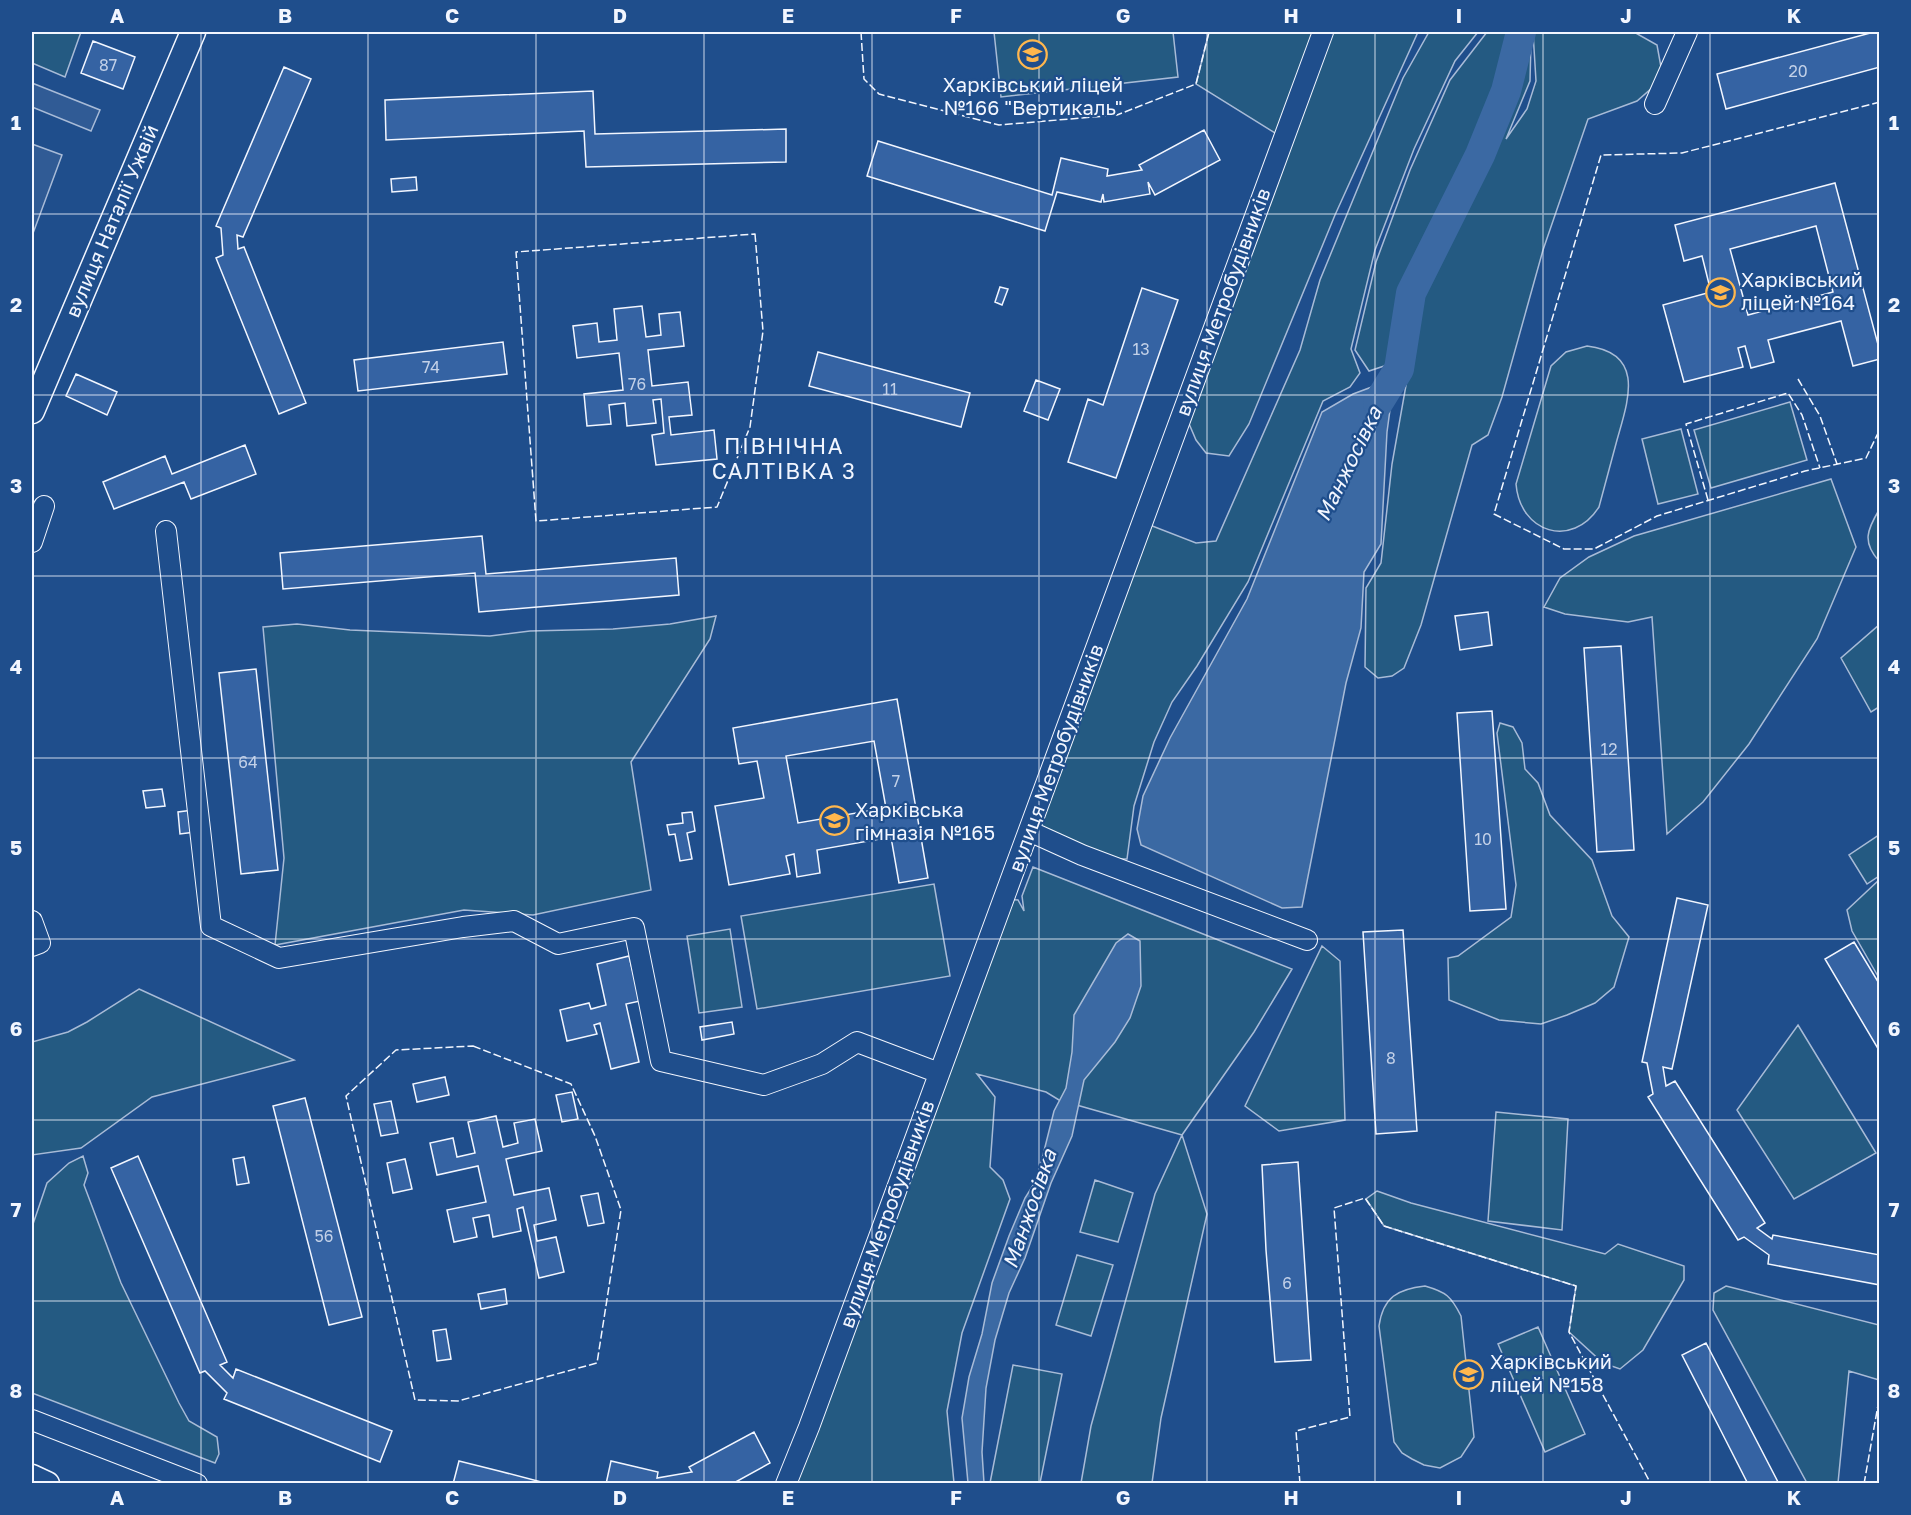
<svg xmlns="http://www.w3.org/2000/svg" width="1911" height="1515" font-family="'Golos Text',sans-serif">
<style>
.green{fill:#245a82;stroke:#a8bbd7;stroke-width:1.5}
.parking{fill:#305b95;stroke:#a8bbd7;stroke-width:1.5}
.water{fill:#3b69a3;stroke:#a8bbd7;stroke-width:1.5}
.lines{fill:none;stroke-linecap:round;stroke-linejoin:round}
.river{stroke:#3b69a3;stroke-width:30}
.building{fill:#3563a3;stroke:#f2f6ff;stroke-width:1.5;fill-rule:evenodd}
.minor-casing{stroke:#f2f6ff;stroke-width:22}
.major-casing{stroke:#f2f6ff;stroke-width:27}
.minor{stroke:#1f4e8c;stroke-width:20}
.major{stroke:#1f4e8c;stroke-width:24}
.fence{stroke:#f2f6ff;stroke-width:1.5;stroke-dasharray:8 3;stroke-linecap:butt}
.grid{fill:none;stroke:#f2f6ff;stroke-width:1.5;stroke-opacity:0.55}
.labels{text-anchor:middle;stroke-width:4.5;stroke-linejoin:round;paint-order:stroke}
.number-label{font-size:16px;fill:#c3d1e8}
.poi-label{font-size:20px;fill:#f2f6ff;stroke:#1f4e8c;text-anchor:start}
.street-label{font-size:20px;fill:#f2f6ff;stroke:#1f4e8c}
.water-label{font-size:21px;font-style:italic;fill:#f2f6ff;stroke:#1f4e8c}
.quarter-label{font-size:22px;letter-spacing:1.5px;fill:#f2f6ff;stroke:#1f4e8c}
.neatline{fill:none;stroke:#f2f6ff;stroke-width:2}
.grid-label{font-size:20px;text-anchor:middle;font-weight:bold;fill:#f2f6ff}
</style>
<rect width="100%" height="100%" fill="#1f4e8c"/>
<!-- green -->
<path class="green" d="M32,32H81L65,77L32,63Z
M994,32H1173L1178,77L1001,97Z
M1209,32H1323L1283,138L1196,84Z
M1329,32H1418L1335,215L1249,424L1229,456L1206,453L1196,440L1187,419Z
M1429,32H1478L1455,61L1414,149L1375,250L1351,349L1360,373L1350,387L1323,401L1248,582L1197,666L1172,702L1154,742L1134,806L1127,859H1114L1032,822L1142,522L1196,543L1216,541L1300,350L1320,280L1403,78Z
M1487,32H1525L1531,41L1530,81L1506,139L1527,109L1536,81L1533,32H1634L1657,45L1661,67L1653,87L1637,101L1588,119L1543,250L1502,397L1488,435L1472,445L1421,625L1404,668L1392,676L1378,678L1365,667L1366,588L1381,563L1392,464L1411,357L1369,371L1355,350L1376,262L1410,170L1450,80Z
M1587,346C1646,353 1628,401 1617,440C1611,462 1605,485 1599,507C1572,549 1520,533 1516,484L1551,366L1566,352Z
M1790,402L1807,460L1711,488L1694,430Z
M1681,429L1698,494L1658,504L1642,439Z
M1831,479L1856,547L1817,639L1749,744L1703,802L1667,834L1652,617L1628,622L1565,614L1544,607L1560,578L1589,557L1634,536Z
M1879,510L1880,561H1879C1862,542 1867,530 1879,510Z
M716,616L710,639L631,762L651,890L533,915L464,910L275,945L284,858L263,627L297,624L350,630L490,636L530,631L613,629L670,624Z
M1879,625V707L1871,712L1841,658Z
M1500,723L1513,727L1522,743L1525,769L1538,783L1550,815L1592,860L1612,916L1629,937L1614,987L1595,1003L1567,1015L1541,1024L1499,1020L1449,1000L1448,958L1458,956L1511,917L1516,885L1497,733Z
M1879,835V876L1867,884L1849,855Z
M1033,867L1292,969L1254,1032L1182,1135L1207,1214L1161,1418L1152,1483H1081L1091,1426L1155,1194L1182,1135L1059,1100L1046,1092L977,1074L995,1097L990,1167L1003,1180L1010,1199L962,1333L947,1411L954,1483L786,1484L1004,899L1018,900L1024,911L1022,896Z
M1879,880V978L1852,931L1847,910Z
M934,884L950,976L757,1009L741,916Z
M730,929L742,1007L699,1013L687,936Z
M1322,946L1340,961L1345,1120L1279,1131L1245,1106Z
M139,989L294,1060L152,1097L81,1148L32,1155V1042L68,1032L87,1022Z
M1798,1025L1876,1153L1794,1199L1737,1110Z
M1496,1112L1568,1119L1562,1230L1488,1221Z
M83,1156L88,1173L84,1185L121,1283L179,1403L189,1421L217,1437L219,1454L215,1463L32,1393V1227L47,1183L69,1163Z
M1095,1180L1133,1193L1118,1242L1080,1232Z
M1377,1191L1411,1203L1605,1254L1618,1244L1684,1266V1280L1643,1350L1620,1369L1603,1363L1569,1332L1576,1286L1384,1226L1366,1199Z
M1077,1255L1113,1265L1091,1336L1056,1325Z
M1425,1286C1446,1292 1451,1296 1461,1316L1474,1437L1461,1457L1440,1468L1424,1465L1412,1459L1402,1453L1394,1442L1379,1326C1383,1297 1398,1289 1425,1286Z
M1726,1286L1879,1325V1380L1849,1371L1838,1483H1807L1713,1310L1714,1293Z
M1538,1327L1585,1434L1545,1452L1498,1344Z
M1013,1365L1062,1374L1040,1483H990Z"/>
<!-- parking -->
<path class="parking" d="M32,83L100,110L91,131L32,107Z
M32,144L62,155L32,236Z"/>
<!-- water -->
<path class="water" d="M1399,369L1392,395L1387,432L1381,544L1364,572L1361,628L1346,683L1302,907L1282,908L1141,845L1137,829L1143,796L1170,738L1247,599L1322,412L1353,394L1377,385Z
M1128,934L1140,941L1141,986L1130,1018L1115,1042L1084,1080L1072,1136L1051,1183L1025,1258L1009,1293L995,1340L986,1388L982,1452L984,1483H968L962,1418L969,1377L982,1334L992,1283L1009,1236L1025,1198L1037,1179L1054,1111L1066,1088L1072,1052L1074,1015L1116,943Z"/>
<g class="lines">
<!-- river -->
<path class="river" d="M1378,403L1399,369L1411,293L1480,155L1506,91L1521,32"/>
</g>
<!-- building -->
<path class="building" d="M1874,32H1880V67L1726,109L1717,74Z
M93,41L135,57L123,89L81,73Z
M284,67L311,79L243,237L237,235L238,249L244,247L306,403L279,414L216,258L223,255L221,228L216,226Z
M593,91L595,134L786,129V162L586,167L584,131L386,140L385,100Z
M1204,130L1220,160L1155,195L1148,182L1150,194L1104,202L1103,194L1101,202L1057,192L1045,231L867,176L878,141L1052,195L1061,158L1108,169L1107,176L1142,170L1139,165Z
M416,177L417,190L392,192L391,179Z
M1835,183L1880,352V359L1853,366L1841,321L1768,340L1774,362L1751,368L1745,346L1738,348L1743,367L1684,382L1663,305L1711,292L1702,256L1684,261L1675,225ZM1816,226L1833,292L1748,315L1730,249Z
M1000,287L1008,289L1002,305L995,302Z
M1142,288L1178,300L1116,478L1068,462L1088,399L1103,405Z
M642,306L646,337L661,335L659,314L680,312L684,346L648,350L652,386L688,382L692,415L669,417L671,435L714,430L717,459L656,465L652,435L664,433L661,399L653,400L656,423L627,426L625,403L609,405L611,424L587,426L584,394L623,390L619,353L577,358L573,326L597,323L599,342L617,340L614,309Z
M503,342L507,374L358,391L354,360Z
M818,352L970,393L961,427L809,386Z
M76,374L117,392L107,415L66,396Z
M1036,380L1060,389L1048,420L1024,411Z
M245,445L256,474L191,499L184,482L114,509L103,482L165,456L172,474Z
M482,536L486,574L676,558L679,595L479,612L475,573L283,589L280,553Z
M1488,612L1492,645L1460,650L1455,616Z
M1621,646L1634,850L1597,852L1584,648Z
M256,669L278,870L241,874L219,673Z
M897,699L928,878L899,883L891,837L817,850L820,873L797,877L794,854L786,856L790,874L729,885L715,806L764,798L757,761L739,764L733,728ZM874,741L886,808L798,823L786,756Z
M1492,711L1506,909L1470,911L1457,713Z
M162,789L165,806L146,808L143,791Z
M193,810L195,832L180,834L178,812Z
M692,812L695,831L687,833L692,859L680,861L675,834L669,835L667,825L683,823L682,813Z
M1677,898L1708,905L1672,1069L1663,1067L1666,1086L1675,1081L1765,1223L1757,1228L1772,1239L1773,1235L1880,1255V1285L1768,1264L1769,1255L1744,1237L1738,1240L1648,1097L1653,1094L1647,1063L1642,1062Z
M1403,930L1417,1131L1376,1134L1363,932Z
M1854,942L1880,985V1052L1825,959Z
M629,956L640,1001L626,1004L639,1062L611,1069L600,1023L594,1025L597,1034L567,1041L560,1010L589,1003L591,1009L606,1005L597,964Z
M732,1022L734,1034L702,1040L700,1027Z
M445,1077L449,1095L417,1102L413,1084Z
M572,1092L578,1119L562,1122L556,1095Z
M305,1098L362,1317L329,1325L273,1106Z
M391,1101L398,1133L381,1136L374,1104Z
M496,1116L503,1147L518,1143L514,1123L535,1119L542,1151L506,1159L514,1195L549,1188L556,1220L534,1225L537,1241L556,1237L564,1272L539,1278L523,1207L517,1209L521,1231L493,1237L489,1215L473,1218L477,1237L454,1242L447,1210L486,1202L478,1166L437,1175L430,1143L453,1138L457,1157L475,1153L468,1122Z
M138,1156L227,1362L220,1365L233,1378L236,1369L392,1431L380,1462L224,1399L227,1393L205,1371L200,1373L111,1168Z
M244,1157L249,1183L237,1185L233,1159Z
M405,1159L412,1189L393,1193L387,1163Z
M1298,1162L1311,1360L1275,1362L1266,1250L1262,1165Z
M598,1193L604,1223L588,1226L581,1196Z
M505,1289L507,1304L481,1309L478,1294Z
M446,1329L451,1359L437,1361L433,1331Z
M1706,1343L1779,1484H1748L1718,1425L1682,1355Z
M754,1432L770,1463L732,1484H606L611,1461L658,1472L657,1478L692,1472L689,1467Z
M459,1461L499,1471L549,1484H453Z"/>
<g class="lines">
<defs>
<path id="minor" d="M1655,104L1687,32
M166,531L211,926L279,958L463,927L514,921L558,944L634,928L661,1061L764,1085L822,1064L857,1042L939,1073
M32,542L44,506
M1029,831L1082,855L1307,940
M32,921L40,943L32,946
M32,1420L197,1484
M786,1484L809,1427L1323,32"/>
<path id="major" d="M32,411L193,32
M32,1477L47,1484"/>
</defs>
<!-- minor casing -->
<use href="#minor" class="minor-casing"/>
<!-- major casing -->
<use href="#major" class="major-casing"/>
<!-- minor -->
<use href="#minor" class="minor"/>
<!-- major -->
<use href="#major" class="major"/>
<!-- fence -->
<path class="fence" d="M861,32L864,79L879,94L999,125L1117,115L1196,84L1209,32
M1880,102L1682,153L1601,155L1494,514L1564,549H1594L1657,516L1805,471L1866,458L1880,429
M755,234L763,331L750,427L717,507L536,521L516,252Z
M1798,379L1820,416L1837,464
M1708,500L1686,424L1788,393L1802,415L1820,468
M473,1046L571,1084L595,1136L621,1210L597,1363L458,1401L415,1400L346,1096L396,1050Z
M1300,1484L1296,1431L1350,1417L1334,1208L1365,1198L1384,1226L1576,1286L1569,1332L1651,1484
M1864,1484L1880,1394"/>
</g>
<!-- grid -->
<path class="grid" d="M201,32V1484M368,32V1484M536,32V1484M704,32V1484M872,32V1484M1039,32V1484M1207,32V1484M1375,32V1484M1543,32V1484M1710,32V1484M32,214H1880M32,395H1880M32,576H1880M32,758H1880M32,939H1880M32,1120H1880M32,1301H1880"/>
<!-- icons -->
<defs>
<symbol id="school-ring" viewBox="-11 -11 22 22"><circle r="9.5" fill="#1f4e8c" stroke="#ffb74d" stroke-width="1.5"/><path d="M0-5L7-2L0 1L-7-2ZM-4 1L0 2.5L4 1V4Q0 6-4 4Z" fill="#ffb74d"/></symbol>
</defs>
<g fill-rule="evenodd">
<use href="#school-ring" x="1016" y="38" width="33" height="33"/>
<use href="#school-ring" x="1704" y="276" width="33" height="33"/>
<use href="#school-ring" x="818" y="804" width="33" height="33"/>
<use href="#school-ring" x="1452" y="1358" width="33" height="33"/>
</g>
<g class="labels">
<!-- number labels -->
<g class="number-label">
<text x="108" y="71">87</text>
<text x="1798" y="77">20</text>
<text x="1141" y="355">13</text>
<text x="431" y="373">74</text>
<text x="637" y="390">76</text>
<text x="890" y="395">11</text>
<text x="1609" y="755">12</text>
<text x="248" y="768">64</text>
<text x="896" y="787">7</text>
<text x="1483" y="845">10</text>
<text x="1391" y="1064">8</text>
<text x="324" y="1242">56</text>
<text x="1287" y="1289">6</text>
</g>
<!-- poi labels -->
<g class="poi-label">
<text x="1033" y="92" text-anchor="middle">Харківський ліцей<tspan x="1033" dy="23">№166 "Вертикаль"</tspan></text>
<text x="1741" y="287">Харківський<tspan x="1741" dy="23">ліцей №164</tspan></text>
<text x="855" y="817">Харківська<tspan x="855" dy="23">гімназія №165</tspan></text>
<text x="1490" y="1369">Харківський<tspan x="1490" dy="23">ліцей №158</tspan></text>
</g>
<!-- street labels -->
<g class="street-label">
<text transform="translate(112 221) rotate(-67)" y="7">вулиця Наталії Ужвій</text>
<text transform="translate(1223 302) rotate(-70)" y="7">вулиця Метробудівників</text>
<text transform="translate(1056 758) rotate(-70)" y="7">вулиця Метробудівників</text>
<text transform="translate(887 1214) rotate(-70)" y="7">вулиця Метробудівників</text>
</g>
<!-- water labels -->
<g class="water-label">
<text transform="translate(1349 464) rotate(-64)" y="7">Манжосівка</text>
<text transform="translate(1030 1209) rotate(-71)" y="7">Манжосівка</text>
</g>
<!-- quarter labels -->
<g class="quarter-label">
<text x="784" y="454">ПІВНІЧНА<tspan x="784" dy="25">САЛТІВКА 3</tspan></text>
</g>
</g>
<!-- border -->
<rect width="1911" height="1515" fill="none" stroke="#1f4e8c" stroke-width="66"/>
<rect x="33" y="33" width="1845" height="1449" class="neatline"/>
<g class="grid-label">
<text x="117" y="23">A</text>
<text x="285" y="23">B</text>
<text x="452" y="23">C</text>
<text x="620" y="23">D</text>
<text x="788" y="23">E</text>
<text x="956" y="23">F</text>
<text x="1123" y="23">G</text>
<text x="1291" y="23">H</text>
<text x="1459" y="23">I</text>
<text x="1626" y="23">J</text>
<text x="1794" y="23">K</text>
<text x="16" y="130">1</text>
<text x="1894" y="130">1</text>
<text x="16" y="312">2</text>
<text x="1894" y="312">2</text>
<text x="16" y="493">3</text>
<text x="1894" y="493">3</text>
<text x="16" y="674">4</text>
<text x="1894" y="674">4</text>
<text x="16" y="855">5</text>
<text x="1894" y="855">5</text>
<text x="16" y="1036">6</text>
<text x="1894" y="1036">6</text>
<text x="16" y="1217">7</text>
<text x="1894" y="1217">7</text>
<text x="16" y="1398">8</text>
<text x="1894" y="1398">8</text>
<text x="117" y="1505">A</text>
<text x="285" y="1505">B</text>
<text x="452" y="1505">C</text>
<text x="620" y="1505">D</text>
<text x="788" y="1505">E</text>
<text x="956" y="1505">F</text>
<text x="1123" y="1505">G</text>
<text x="1291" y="1505">H</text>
<text x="1459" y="1505">I</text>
<text x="1626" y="1505">J</text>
<text x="1794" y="1505">K</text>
</g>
</svg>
